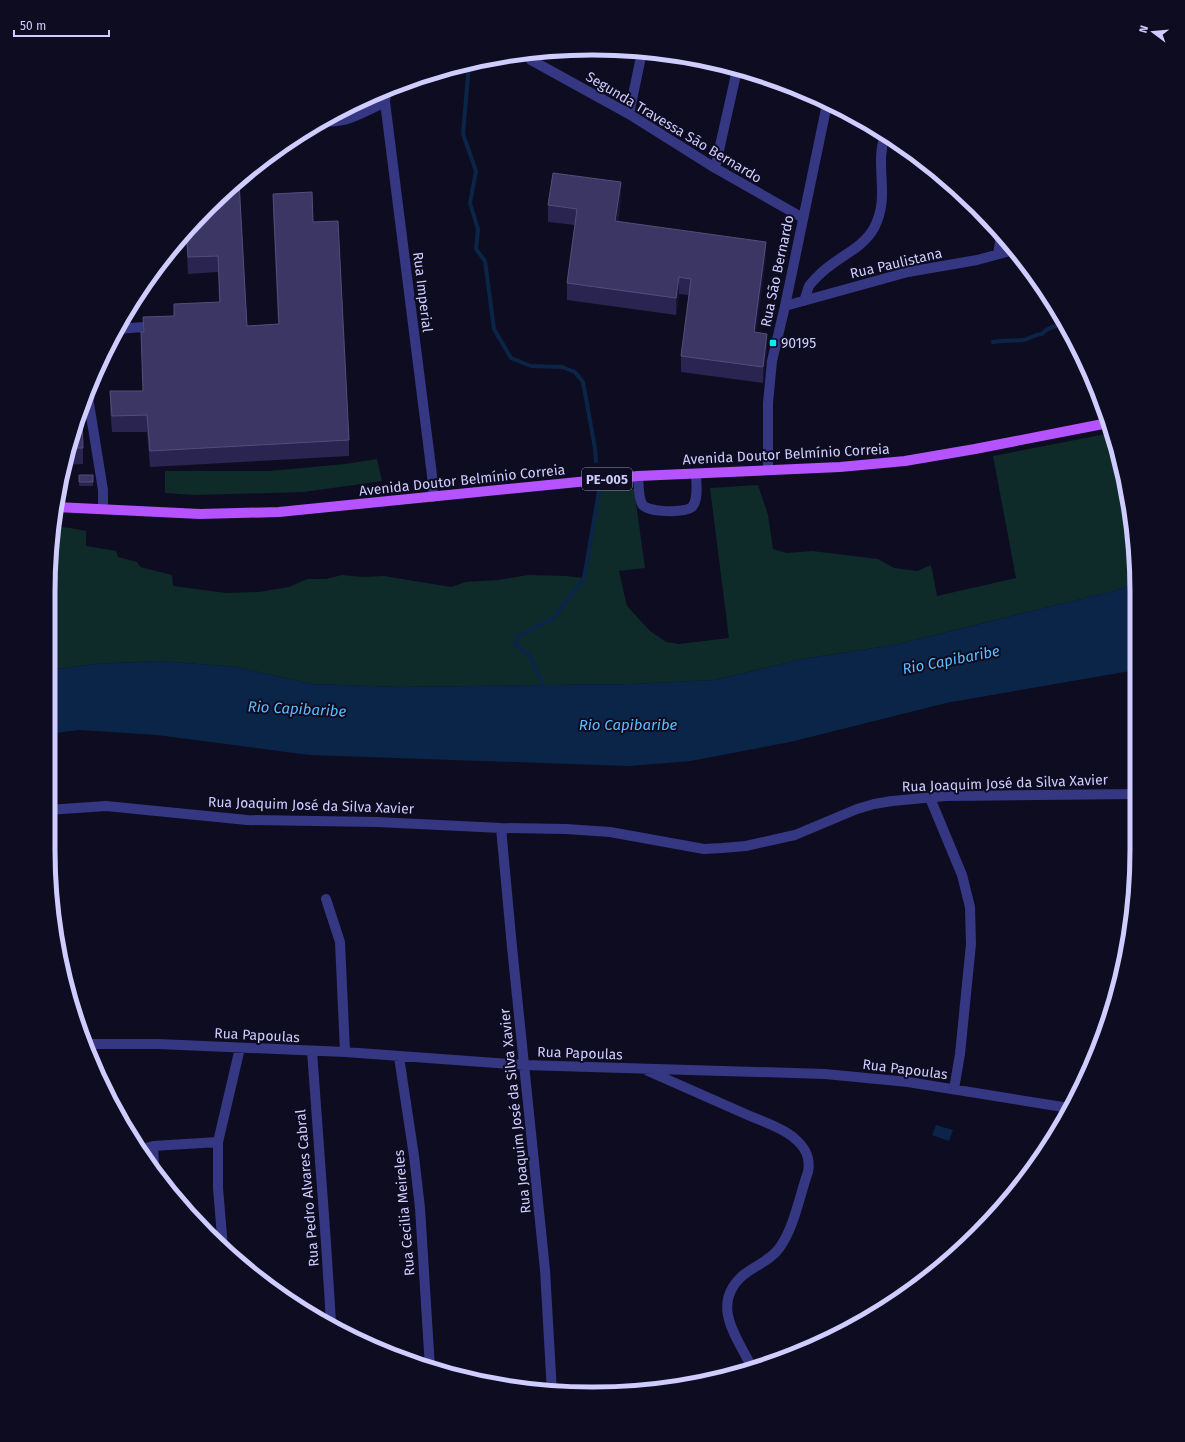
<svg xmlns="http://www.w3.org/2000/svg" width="1185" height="1442" font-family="'Fira Sans',sans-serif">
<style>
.green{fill:#0f2b29}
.water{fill:#0a2547}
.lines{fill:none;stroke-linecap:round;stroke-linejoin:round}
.stream{stroke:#0a2547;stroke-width:4}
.minor{stroke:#353783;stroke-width:10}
.major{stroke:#b453ff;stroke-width:10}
.wall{fill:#292450}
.shaded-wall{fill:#171335}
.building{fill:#3b3663;stroke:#524d7b}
.poi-dot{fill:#00eef7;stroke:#0e0c21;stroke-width:1.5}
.labels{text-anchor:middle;stroke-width:4;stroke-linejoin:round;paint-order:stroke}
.shield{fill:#0e0c21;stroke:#9592bc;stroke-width:1}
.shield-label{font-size:13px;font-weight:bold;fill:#cfccff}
.street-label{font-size:14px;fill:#cfccff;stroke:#0e0c21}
.poi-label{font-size:14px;fill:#cfccff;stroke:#0e0c21;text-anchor:start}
.water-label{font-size:15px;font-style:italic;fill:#5abdff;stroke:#0e0c21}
.rim{fill:none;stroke:#cfccff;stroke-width:5}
</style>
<rect width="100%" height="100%" fill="#0e0c21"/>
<!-- green -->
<path class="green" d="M1111,433L1119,452L1136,557V584L1110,592L894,645L802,659L715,680L632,684L399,687L311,684L236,667L158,661L96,664L49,670V557L53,526L70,528L86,531V546L116,551L118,557L137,562L140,567L172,575L173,586L226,593L259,592L289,587L307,579H326L342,575L363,577L384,576L451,587L466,582L499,580L528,575L566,576L584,578L599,491L617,488L634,489L645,568L619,571L627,606L650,631L666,642L679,644L729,638L710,488L758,485L768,515L773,549L787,553L812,551L878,559L894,568L917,571L931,565L937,596L1016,578L993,456Z
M377,459L382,481L304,492L195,495L165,493V471H270L345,464Z"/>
<!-- water -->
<path class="water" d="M1136,584V670L946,703L790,742L691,761L629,766L309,755L157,735L79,730L48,734L49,670L96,664L158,661L236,667L311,684L399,687L632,684L715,680L802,659L894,645L1110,592Z
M936,1125L953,1130L949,1141L932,1135Z"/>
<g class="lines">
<!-- stream -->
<path class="stream" d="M469,64L463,134L476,171L470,203L478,229L476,249L485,261L494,329L511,358L531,366L562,367L575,372L583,382L595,448L596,461
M993,342C1004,340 1013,341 1023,340C1030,339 1035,334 1042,334C1048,327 1056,326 1064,324
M1110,437L1136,576
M545,689L529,654L522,650L515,644L517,637L554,618L584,578L599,491"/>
<!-- minor -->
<path class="minor" d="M531,60L629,114L715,168L803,218
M386,91L385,102L432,475L433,497
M629,114L642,52
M324,121C346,124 366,111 385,102
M715,168L737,70
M998,254L1001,236
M804,301C806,296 807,291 809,286C811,283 814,280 817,277C834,258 862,250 874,228C891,196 874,167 885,135
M785,306L908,272L977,260L1014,250
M117,329L157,326
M87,391L103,490V509
M768,469V403L772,361L785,306L827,104
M638,476C639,484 638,496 642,504C647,513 685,513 692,507C699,499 696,483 696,474
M930,798L962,875L970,907L971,944L960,1054L954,1089
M48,810L106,806L247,820L377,822L501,828L566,829L610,832L704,849L722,848L746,846L795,835L857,809L874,804L892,801L946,796L1136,794
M501,828L512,947L545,1270L552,1392
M326,899L340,942L345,1052
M89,1044H158L345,1052L524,1065L825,1074L908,1082L1069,1108
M312,1051L326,1243L331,1322
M399,1057L414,1156L420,1208L430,1368
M648,1071C682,1086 716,1101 750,1116C762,1121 785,1129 794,1138C805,1147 811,1157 808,1172C799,1197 795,1225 780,1247C771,1261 753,1266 741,1277C711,1306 737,1337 751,1366
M153,1146L154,1164
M142,1149L153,1146L218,1142
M223,1248L218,1188V1142L240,1048"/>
<!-- major -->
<path class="major" d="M56,507L200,514L279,512L638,476L840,467L905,461L975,449L1108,423"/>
</g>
<!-- wall -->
<path class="wall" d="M239,181L247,326L278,324L273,211V194L313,222L349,440V456L150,467L147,432H112L110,408V391H143L141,332H143V317L174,316L219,302L218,272L188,274L186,231Z
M621,198L618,222L766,258L756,332L767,350L763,383L681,372V356L689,295L679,294L676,315L567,300V283L575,225L548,222V205Z
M80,415L83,448V464L65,465Z
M79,475H93V486H79Z"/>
<!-- shaded-wall -->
<path class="shaded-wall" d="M621,182V198L615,238V221Z
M766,242V258L754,348V332Z
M679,277V294L676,315V298Z
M767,334V350L763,383V367Z"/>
<!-- building -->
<path class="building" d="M553,173L621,182L615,221L766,242L754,332L767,334L763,367L681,356L691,279L679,277L676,298L567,283L577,209L548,205Z
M239,181L247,326L279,324L273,194L312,192L313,222L338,221L349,440L150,451L147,415L112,416L110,391H143L141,332H144L143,317L174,316V304L220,302L218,256L188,257L186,230Z
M80,415H82L83,448H70Z
M79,475H93V482H79Z"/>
<!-- markers -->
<rect class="poi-dot" x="769" y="339" width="8" height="8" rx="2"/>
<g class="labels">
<!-- shield labels -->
<rect class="shield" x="582" y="468" width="50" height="22" rx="3"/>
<g class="shield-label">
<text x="607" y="484">PE-005</text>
</g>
<!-- street labels -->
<g class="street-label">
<text transform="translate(674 127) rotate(31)" y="5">Segunda Travessa São Bernardo</text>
<text transform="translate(896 263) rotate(-13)" y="5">Rua Paulistana</text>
<text transform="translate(777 271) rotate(-78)" y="5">Rua São Bernardo</text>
<text transform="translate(423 292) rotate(83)" y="5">Rua Imperial</text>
<text transform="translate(786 454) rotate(-3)" y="5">Avenida Doutor Belmínio Correia</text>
<text transform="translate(462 480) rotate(-6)" y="5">Avenida Doutor Belmínio Correia</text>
<text transform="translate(1005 783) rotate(-2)" y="5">Rua Joaquim José da Silva Xavier</text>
<text transform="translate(311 805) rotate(2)" y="5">Rua Joaquim José da Silva Xavier</text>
<text transform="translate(257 1035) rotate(3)" y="5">Rua Papoulas</text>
<text transform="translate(580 1053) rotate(2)" y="5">Rua Papoulas</text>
<text transform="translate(905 1069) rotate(7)" y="5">Rua Papoulas</text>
<text transform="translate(515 1111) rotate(-96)" y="5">Rua Joaquim José da Silva Xavier</text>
<text transform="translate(307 1188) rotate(-95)" y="5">Rua Pedro Alvares Cabral</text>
<text transform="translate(404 1213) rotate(-95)" y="5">Rua Cecilia Meireles</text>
</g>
<!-- poi labels -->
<g class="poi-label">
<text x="781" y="348">90195</text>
</g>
<!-- water labels -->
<g class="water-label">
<text transform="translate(951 660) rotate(-11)" y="5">Rio Capibaribe</text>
<text transform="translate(297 709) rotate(3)" y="5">Rio Capibaribe</text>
<text x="628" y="730">Rio Capibaribe</text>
</g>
</g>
<!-- crop -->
<path d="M0 0H1185V1442H0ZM592 55H593A537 537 0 0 1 1130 592V850A537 537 0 0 1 593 1387H592A537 537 0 0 1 55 850V592A537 537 0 0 1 592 55Z" fill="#0e0c21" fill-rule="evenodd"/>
<path class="rim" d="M592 55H593A537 537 0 0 1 1130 592V850A537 537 0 0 1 593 1387H592A537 537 0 0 1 55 850V592A537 537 0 0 1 592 55Z"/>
<!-- north arrow -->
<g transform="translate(1153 32) rotate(286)" stroke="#0e0c21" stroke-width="3" paint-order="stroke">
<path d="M0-3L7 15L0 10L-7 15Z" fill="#cfccff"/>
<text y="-6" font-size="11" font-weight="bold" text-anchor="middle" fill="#cfccff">N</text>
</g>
<!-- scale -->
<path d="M14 30v6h95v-6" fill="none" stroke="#cfccff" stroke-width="2"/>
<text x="20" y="30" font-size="12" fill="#cfccff" stroke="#0e0c21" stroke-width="3" paint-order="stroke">50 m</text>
</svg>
